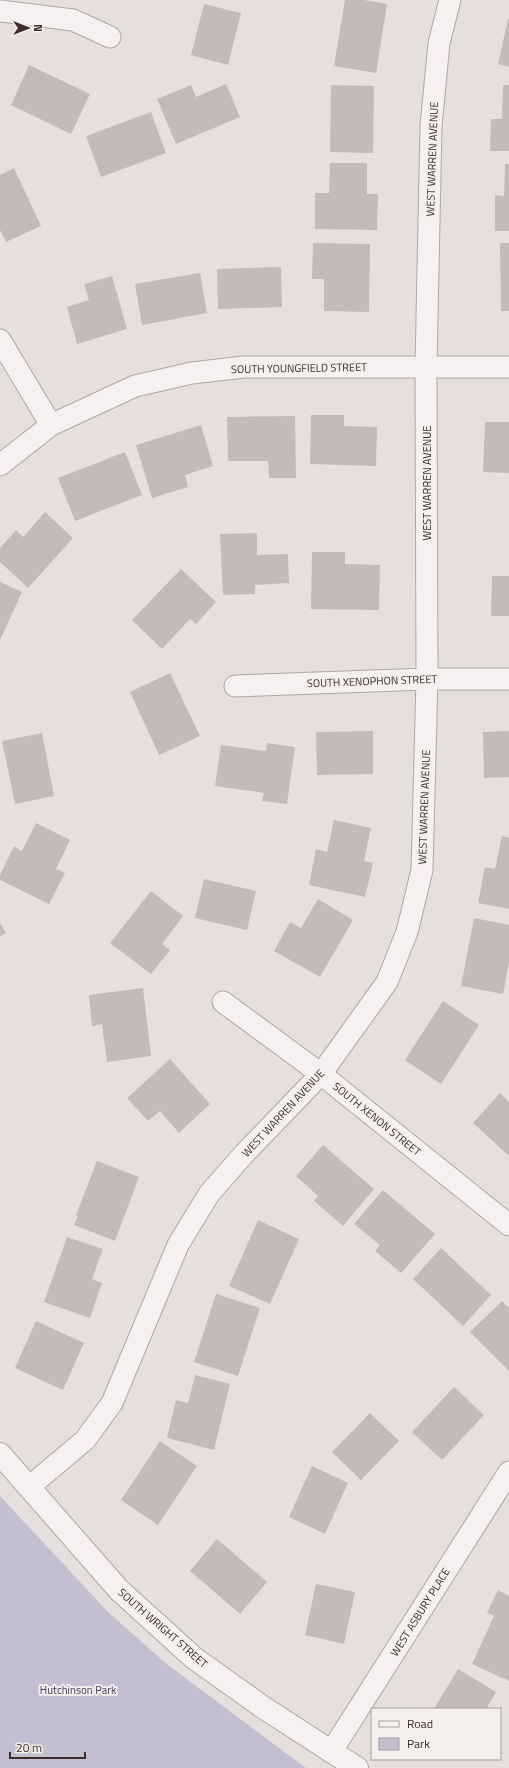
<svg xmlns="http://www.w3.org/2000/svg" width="509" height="1768" font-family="'Titillium Web',sans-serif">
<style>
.green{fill:#c4bfd0}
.building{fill:#c6bab8}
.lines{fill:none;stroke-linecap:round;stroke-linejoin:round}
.minor-casing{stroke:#b1a6a3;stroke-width:23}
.tertiary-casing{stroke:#b1a6a3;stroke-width:24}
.minor{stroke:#f5f1f0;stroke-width:21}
.tertiary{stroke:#f5f1f0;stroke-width:22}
.labels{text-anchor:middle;stroke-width:4;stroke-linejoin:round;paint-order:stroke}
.street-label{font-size:11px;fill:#3d2c27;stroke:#f4eeec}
.park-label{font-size:11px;fill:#423558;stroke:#f4eeec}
</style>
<rect width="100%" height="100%" fill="#e7dfdd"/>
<!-- green -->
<path class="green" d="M0,1496L109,1613L168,1665L306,1768H0Z"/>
<!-- building -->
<path class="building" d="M345,0H364L387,4L376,73L334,66Z
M204,4L241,13L228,65L191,55Z
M508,19H509V67L498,64Z
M29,65L90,94L71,134L11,105Z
M226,84L240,117L176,144L157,99L191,85L196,97Z
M331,85L374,86L373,153L330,152Z
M503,85H509V151H490L491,119H502Z
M151,112L166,153L101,177L86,136Z
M330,163H367V194H378L377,230L315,229V193H329Z
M505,164H509V231H495V195L504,196Z
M14,168L41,226L6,242L0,230V175Z
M313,243L370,244L369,312L324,311V279H312Z
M500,243H509V311H501Z
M281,267L282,307L218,309L217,269Z
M200,273L207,313L142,325L135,284Z
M112,276L127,329L77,344L67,307L89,300L84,284Z
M311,415H344V426L377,427L376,466L310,464Z
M295,416L296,478H269L268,461H228L227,417Z
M485,422H509V473L483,472Z
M201,425L213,466L185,475L188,487L152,498L136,445Z
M125,452L142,495L75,521L58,478Z
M45,512L73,538L28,588L0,562V548L16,530L23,537Z
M257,533V555L288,554L289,583L255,585V594L223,595L220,534Z
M312,552H345V564L380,565L379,610L311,609Z
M181,569L216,602L196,624L190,619L162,649L132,620Z
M492,576H509V616H491Z
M0,582L22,592L0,640Z
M170,673L200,736L159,755L130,692Z
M373,731V774L317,775L316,732Z
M509,731V777L484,778L483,732Z
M42,733L54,796L15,804L2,741Z
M267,743L295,747L287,804L262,801L264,793L215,786L221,745L266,751Z
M334,820L371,828L364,861L373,863L365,897L309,885L316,849L327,852Z
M36,823L70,840L56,869L65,873L49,904L0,880V875L14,846L22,851Z
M502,836L509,838V909L478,903L485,867L495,869Z
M204,879L256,891L247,930L195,918Z
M151,891L183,916L162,944L170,950L151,974L110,943Z
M318,899L353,920L320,977L274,951L290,922L301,928Z
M474,918L509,925V962L503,994L461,986Z
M0,923L6,933L0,936Z
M143,988L151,1056L107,1062L102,1024L92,1026L89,995Z
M443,1001L479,1025L441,1084L405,1060Z
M170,1059L210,1104L179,1133L160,1111L148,1121L127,1098Z
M500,1093L509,1102V1156L473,1123Z
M323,1145L374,1189L343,1226L314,1201L318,1196L296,1176Z
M97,1161L139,1177L115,1241L74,1225L78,1216L76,1215Z
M383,1190L435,1234L401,1273L375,1251L380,1245L354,1224Z
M258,1220L299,1239L270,1304L229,1286Z
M67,1237L103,1249L92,1279L102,1283L90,1318L44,1302Z
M441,1248L491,1295L463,1326L413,1279Z
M216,1294L260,1308L238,1376L194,1362Z
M502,1301L509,1308V1371L470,1332Z
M36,1321L84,1343L63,1390L15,1368Z
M195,1375L230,1384L214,1450L167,1438L176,1400L188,1403Z
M454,1387L484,1415L442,1460L412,1432Z
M370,1413L399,1441L361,1480L332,1452Z
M160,1441L197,1466L158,1525L121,1500Z
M312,1466L348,1483L325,1534L289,1517Z
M217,1539L267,1582L240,1614L190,1571Z
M316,1584L355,1592L344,1644L305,1635Z
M498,1590L509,1596V1681L472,1664L494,1616L487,1613Z
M458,1669L496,1692L486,1709H434Z"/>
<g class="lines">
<defs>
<path id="minor" d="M0,11L73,20L110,37
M0,340L51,425
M0,465L51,425L135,386L192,373L244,367H509
M235,686L427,679H509
M223,1002L321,1074L509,1225
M29,1487L85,1440L112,1403L178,1245L209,1194L244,1154L321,1074L387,982L407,932L422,870L427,679L426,367L431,126L439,43L450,0
M331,1752L509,1472"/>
<path id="tertiary" d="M0,1454L119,1590L194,1658L264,1708L357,1768"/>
</defs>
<!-- minor casing -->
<use href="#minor" class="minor-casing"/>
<!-- tertiary casing -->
<use href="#tertiary" class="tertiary-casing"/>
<!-- minor -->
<use href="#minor" class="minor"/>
<!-- tertiary -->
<use href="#tertiary" class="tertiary"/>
</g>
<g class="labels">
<!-- street labels -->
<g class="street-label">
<text transform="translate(432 159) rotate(-88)" y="4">WEST WARREN AVENUE</text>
<text transform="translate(299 368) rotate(-1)" y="4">SOUTH YOUNGFIELD STREET</text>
<text transform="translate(427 483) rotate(-90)" y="4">WEST WARREN AVENUE</text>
<text transform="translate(372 681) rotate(-2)" y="4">SOUTH XENOPHON STREET</text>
<text transform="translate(424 807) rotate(-88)" y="4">WEST WARREN AVENUE</text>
<text transform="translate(283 1113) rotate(-47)" y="4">WEST WARREN AVENUE</text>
<text transform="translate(377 1119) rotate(39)" y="4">SOUTH XENON STREET</text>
<text transform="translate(420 1612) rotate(-58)" y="4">WEST ASBURY PLACE</text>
<text transform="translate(163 1628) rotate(41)" y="4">SOUTH WRIGHT STREET</text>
</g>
<!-- park labels -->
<g class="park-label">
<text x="78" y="1694">Hutchinson Park</text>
</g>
</g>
<!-- legend -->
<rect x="371" y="1708" width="130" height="52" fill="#f4eeec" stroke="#aba09d"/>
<rect x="379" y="1721" width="20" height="6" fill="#f5f1f0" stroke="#aba09d"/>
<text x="407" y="1728" font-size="12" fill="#3d2c27">Road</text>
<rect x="379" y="1738" width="20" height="12" fill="#c4bfd0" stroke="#aba09d"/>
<text x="407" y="1748" font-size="12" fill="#3d2c27">Park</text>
<!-- north arrow -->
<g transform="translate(28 28) rotate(90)" stroke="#f4eeec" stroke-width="3" paint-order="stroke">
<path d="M0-3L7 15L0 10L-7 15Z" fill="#3d2c27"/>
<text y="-6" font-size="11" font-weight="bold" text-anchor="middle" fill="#3d2c27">N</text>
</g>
<!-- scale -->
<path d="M10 1752v6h75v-6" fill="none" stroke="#3d2c27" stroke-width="2"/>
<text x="16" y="1752" font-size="12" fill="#3d2c27" stroke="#f4eeec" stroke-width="3" paint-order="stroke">20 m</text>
</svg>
